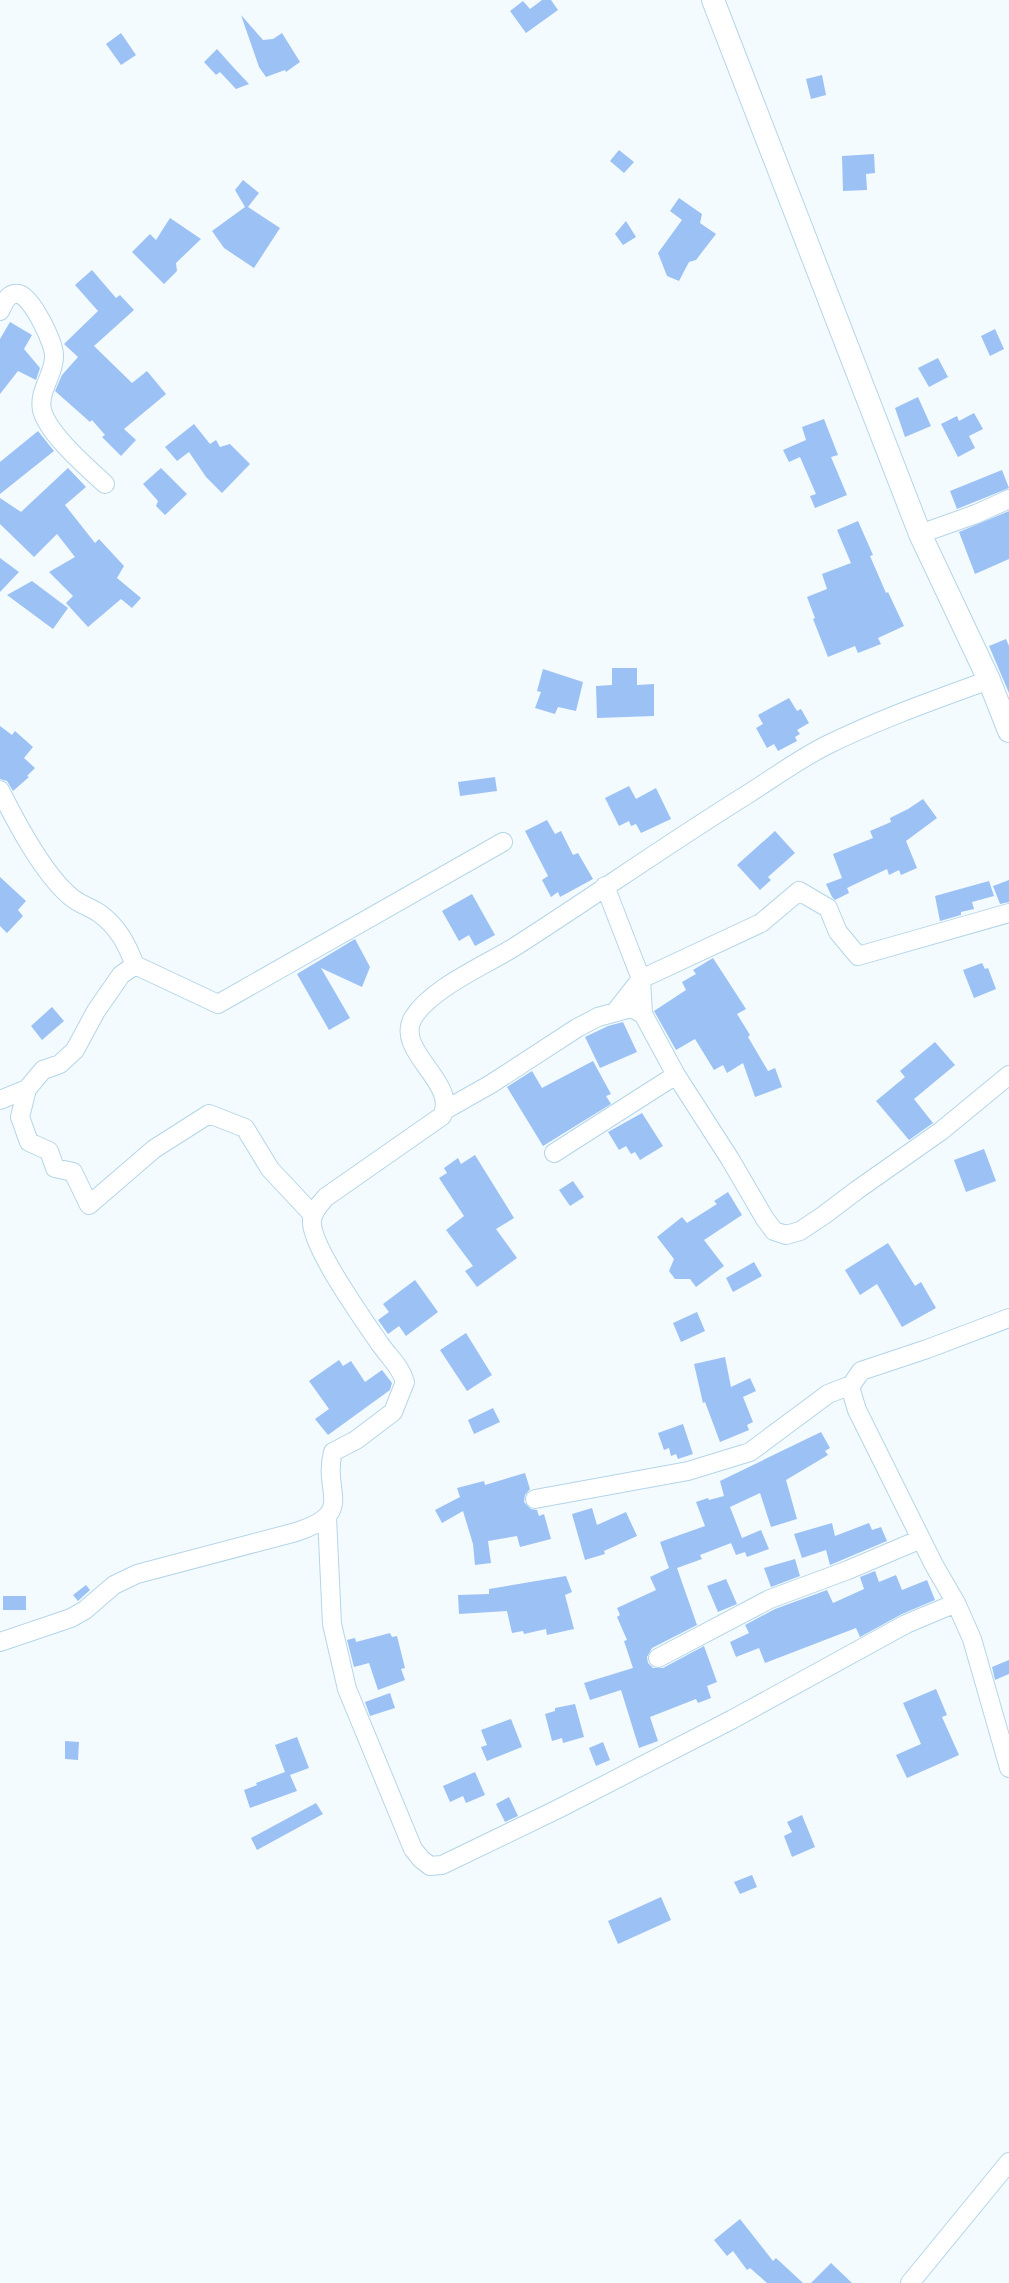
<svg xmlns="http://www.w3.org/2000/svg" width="1009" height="2283" font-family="'Work Sans',sans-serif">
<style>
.building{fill:#9bc1f5}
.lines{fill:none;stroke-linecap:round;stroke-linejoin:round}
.minor-casing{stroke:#b4d5e8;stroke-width:20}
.tertiary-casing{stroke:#b4d5e8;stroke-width:24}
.minor{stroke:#fff;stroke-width:18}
.tertiary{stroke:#fff;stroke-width:22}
</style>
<rect width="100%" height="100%" fill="#f4fbff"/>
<!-- building -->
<path class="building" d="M542,0H551L558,10L526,33L510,11L523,1L530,9Z
M241,15L263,40L273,39L282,33L300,62L286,72L285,70L266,77L259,67Z
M121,33L136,55L121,65L106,44Z
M217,49L234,68L249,84L236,89L220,72L216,75L204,62Z
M822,75L826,95L811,99L806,79Z
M619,150L634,162L624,173L610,161Z
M874,154L875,173L866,174L867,190L843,191L842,156Z
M243,180L259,193L248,207L280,228L254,268L224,248L212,231L245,207L235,190Z
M679,198L702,214L700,223L716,234L696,260L689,262L679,281L667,276L658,253L682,220L670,211Z
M170,218L201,239L176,263L177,271L164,284L132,252L150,234L156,240Z
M626,221L636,237L623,245L615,234Z
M92,270L116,298L120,295L134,310L94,346L132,383L147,371L166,394L124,429L136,440L121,456L102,437L105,435L92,420L90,422L55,391L62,375L78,357L64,344L98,311L75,285Z
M10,322L32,335L24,349L40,368L36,380L18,371L0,394V339Z
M995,329L1004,349L990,356L981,336Z
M938,358L948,377L929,387L918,368Z
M918,397L931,426L905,437L895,408Z
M974,413L983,429L969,436L975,448L958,457L941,424L957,416L959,421Z
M824,419L838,455L831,457L847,495L815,508L810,496L816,494L800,457L789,462L783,450L806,440L802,427Z
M194,424L210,444L216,440L220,447L230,444L250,464L222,493L206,477L189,452L177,461L165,447Z
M38,431L54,451L0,494V462Z
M68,468L86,487L65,505L95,543L99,539L124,566L117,578L141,598L132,608L121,599L88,627L66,603L73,596L49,572L75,557L57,534L34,557L0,524V498L21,512Z
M161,468L187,494L165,515L156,506L158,501L143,484Z
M1002,470L1009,488L957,509L950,491Z
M1009,511V559L975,574L959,532Z
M858,521L873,555L870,556L886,593L888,592L904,626L878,638L881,644L858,653L855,646L828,657L813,619L815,618L807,597L827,589L822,574L851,563L837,530Z
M0,558L19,572L0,592Z
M32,581L68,608L53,629L7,595Z
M1006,639L1009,646V693L989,646Z
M612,668H637V685L654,684V716L597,718L596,686L612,685Z
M543,669L583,682L576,711L558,707L555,714L535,708L541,692L537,691Z
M789,698L797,711L801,709L809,723L797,730L800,734L795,737L797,741L778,751L774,744L767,748L756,728L763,724L758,715Z
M0,726L12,735L15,731L33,747L24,758L35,768L27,776L29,777L13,791L7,781L0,779Z
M495,777L497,791L460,796L458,782Z
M629,786L636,799L656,788L671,819L641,833L636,824L631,826L629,821L619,826L605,798Z
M923,799L937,818L906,841L917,868L901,875L899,870L889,875L887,869L847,888L849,893L835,900L832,897L826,884L842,878L833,854L873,838L870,831L891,822L890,818L908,809Z
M547,820L555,834L561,831L573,855L578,853L593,879L560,897L558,892L551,897L542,880L548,876L525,831Z
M775,831L795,853L768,877L771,880L760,890L737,865Z
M0,877L26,901L18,910L23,916L7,933L0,926Z
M1009,880V902L1000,904L993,886Z
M989,881L994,896L972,902L974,909L961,912V915L940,921L935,896Z
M472,894L495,935L475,946L469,935L459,941L442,911Z
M355,939L370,967L362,987L321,968L350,1018L329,1030L297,974Z
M713,958L746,1009L737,1014L750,1035L748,1037L768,1071L775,1068L782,1087L755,1097L743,1063L727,1073L723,1065L714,1070L695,1039L676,1050L654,1011L686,990L682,982L696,974L693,970Z
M982,963L985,969L988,968L996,989L974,998L963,970Z
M52,1007L64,1021L42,1040L31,1026Z
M623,1022L637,1052L600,1068L585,1037L608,1026Z
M935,1042L955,1065L914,1099L933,1123L909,1140L876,1101L905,1077L900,1071Z
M593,1061L611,1094L606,1096L611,1104L543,1146L507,1087L532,1071L542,1088Z
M642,1113L663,1146L640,1160L635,1152L631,1154L626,1146L619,1150L608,1132Z
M984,1149L996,1181L966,1192L954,1160Z
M475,1155L514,1218L496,1229L517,1258L477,1287L465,1271L473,1266L446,1230L464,1216L439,1178L447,1173L444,1168L458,1158L461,1164Z
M573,1181L584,1197L570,1206L559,1190Z
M728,1192L742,1215L704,1240L724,1266L696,1287L690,1279H675L669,1271L674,1259L657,1237L682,1217L687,1223L717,1204L714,1201Z
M888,1243L915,1286L921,1282L936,1308L902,1327L877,1284L860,1295L845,1270Z
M754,1262L762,1276L733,1292L726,1278Z
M415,1280L438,1312L406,1336L399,1326L388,1334L378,1320L389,1312L383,1304Z
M697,1312L705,1331L681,1342L673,1323Z
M466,1333L492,1375L467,1391L440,1350Z
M725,1357L731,1387L750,1378L756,1391L743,1397L753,1422L747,1425L749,1430L720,1442L705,1402L703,1403L694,1364Z
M339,1360L343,1366L351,1361L365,1382L382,1370L392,1383L390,1390L328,1435L315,1419L329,1409L309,1381Z
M493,1408L500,1422L474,1434L468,1420Z
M683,1424L693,1454L678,1459L676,1454L671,1456L669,1448L664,1450L658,1433Z
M821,1432L830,1448L825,1451L828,1455L786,1480L797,1519L771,1527L760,1493L730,1507L742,1538L761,1530L769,1549L747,1557L745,1552L736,1555L731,1543L700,1555L702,1559L677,1568L697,1625L652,1648L647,1657L648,1663L653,1668H663L704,1646L717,1682L707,1686L711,1698L698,1703L696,1699L650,1717L658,1741L639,1748L621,1690L590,1700L584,1683L633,1668L624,1641L627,1640L617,1617L620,1615L617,1608L656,1590L650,1577L669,1568L660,1542L705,1526L696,1502L708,1498L709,1500L724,1496L720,1481Z
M525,1473L530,1489L525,1495L524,1502L531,1509L537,1510L539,1516L544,1514L551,1539L520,1547L517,1536L488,1541L491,1563L475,1565L473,1544L463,1511L442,1523L435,1510L460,1497L457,1488L484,1481L485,1485Z
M592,1508L597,1525L626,1512L637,1536L604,1551L605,1554L585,1560L572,1514Z
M832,1523L835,1536L869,1523L872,1530L881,1527L887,1541L830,1565L826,1550L802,1558L794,1534Z
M795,1559L800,1576L771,1587L764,1568Z
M875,1571L879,1582L896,1575L902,1590L927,1580L935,1600L902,1614L860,1637L856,1628L765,1663L759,1648L736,1657L730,1642L749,1633L745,1625L775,1609L827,1590L833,1603L864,1589L860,1577Z
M566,1576L572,1592L565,1595L574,1629L547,1635L546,1629L524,1634L523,1631L512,1633L507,1611L459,1614L458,1595L489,1594V1589Z
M726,1579L737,1604L718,1612L707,1586Z
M86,1585L90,1590L78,1601L73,1595Z
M3,1596H26V1610H3Z
M390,1633L392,1637L397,1636L405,1668L401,1669L405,1680L378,1690L369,1663L354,1667L347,1640L355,1638L356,1642Z
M1009,1660V1674L995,1680L992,1667Z
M936,1689L947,1715L942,1717L959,1755L907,1778L896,1755L921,1744L903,1703Z
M390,1693L395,1708L370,1716L365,1702Z
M575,1704L584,1737L563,1743L562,1738L552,1741L545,1714L555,1711V1708Z
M511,1719L522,1747L487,1761L481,1747L487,1745L481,1730Z
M297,1737L309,1768L290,1775L297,1791L250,1808L244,1790L257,1785L256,1783L285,1772L275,1745Z
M65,1741L79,1742L78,1760L65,1759Z
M603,1742L610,1760L596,1766L589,1748Z
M475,1772L485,1795L466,1803L463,1796L450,1802L443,1786Z
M509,1797L518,1816L505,1822L496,1804Z
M316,1803L323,1814L257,1850L251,1838Z
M802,1815L815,1847L792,1857L784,1836L792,1832L787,1822Z
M752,1875L757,1887L740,1894L734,1882Z
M661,1897L671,1920L618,1944L608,1921Z
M740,2219L773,2261L776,2258L803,2283H767L750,2268L747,2270L733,2251L727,2256L714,2240Z
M831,2263L852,2283H811Z"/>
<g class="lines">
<defs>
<path id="minor" d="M0,311C4,303 8,292 19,294C32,297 55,344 54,357C54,375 38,391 42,410C48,434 87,467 105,484
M920,534L976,514L1009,499
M0,790C16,822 43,874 71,897C79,904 90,907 99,913C119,928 126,943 135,965L121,975L96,1011L75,1050L60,1064L43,1070L27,1089L0,1100
M605,886L641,979L643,1014
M135,965L218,1004L503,842
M615,1012L641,979L761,923L799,891L828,908L838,932L858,956L1009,913
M27,1089L20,1117L29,1142L49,1151L55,1168L73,1172L89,1205L154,1149L209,1114L245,1128L270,1169L313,1215
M445,1110L491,1084L577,1028L598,1017L631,1008L643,1014L676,1075L730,1159L765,1219L774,1231L786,1235L800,1231L824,1215L857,1190L941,1131L1009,1075
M554,1153L676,1075
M1009,1318L927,1349L861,1371L850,1387L857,1410L934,1565L956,1603L972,1639L1009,1768
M535,1499L688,1471L750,1452L828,1394L851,1385
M327,1517L332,1624L347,1689L413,1849L421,1859L430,1866L442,1865L556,1810L733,1719L906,1624L956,1603
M0,1642L71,1618L85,1610L114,1585L137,1574L296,1532C357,1512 322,1494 333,1452L356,1440L393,1412L405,1382C401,1367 389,1357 380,1344C365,1322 309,1244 312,1220C313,1211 320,1204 326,1197L442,1116C459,1083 394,1051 413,1018C431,988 486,965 516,946C594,896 669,843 748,794C773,778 798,760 825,746C877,720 934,700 989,680
M658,1658L770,1599L848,1570L921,1539
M910,2283L1009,2162"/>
<path id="tertiary" d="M713,0L920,534L989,680L1009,731"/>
</defs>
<!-- minor casing -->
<use href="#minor" class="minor-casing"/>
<!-- tertiary casing -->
<use href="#tertiary" class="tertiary-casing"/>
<!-- minor -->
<use href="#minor" class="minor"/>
<!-- tertiary -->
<use href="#tertiary" class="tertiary"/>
</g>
</svg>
